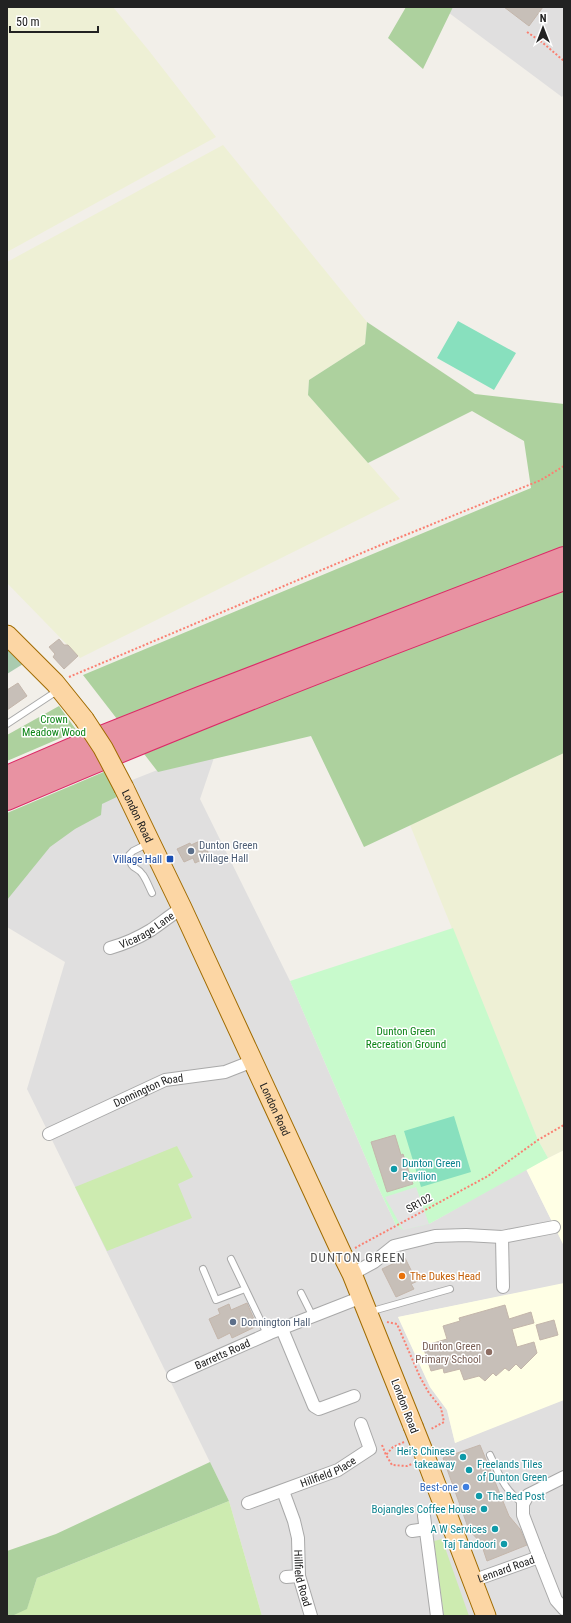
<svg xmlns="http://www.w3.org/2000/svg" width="571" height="1623" font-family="'Roboto Condensed',sans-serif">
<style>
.residential{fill:#e0dfdf}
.education{fill:#ffffe5}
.farmland{fill:#eef0d5}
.grass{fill:#cdebb0}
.forest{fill:#add19e}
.cemetery{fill:#aacbaf}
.park{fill:#c8facc}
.pitch{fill:#88e0be}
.parking{fill:#e2e2e2}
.building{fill:#c7bfb8;stroke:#c4b6ab}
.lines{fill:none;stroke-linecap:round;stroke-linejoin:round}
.service-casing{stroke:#a9a9a9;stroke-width:8}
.minor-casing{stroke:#a9a9a9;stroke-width:14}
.primary-casing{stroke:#a06b00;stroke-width:21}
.motorway-casing{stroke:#dc2a67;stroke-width:24}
.path{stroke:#fa8072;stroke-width:2;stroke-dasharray:2 2;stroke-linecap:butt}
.service{stroke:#fff;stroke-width:6}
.minor{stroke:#fff;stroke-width:12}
.primary{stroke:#fcd6a4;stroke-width:19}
.motorway{stroke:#e892a2;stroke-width:22}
.primary-bridge-casing{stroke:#a06b00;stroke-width:21;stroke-linecap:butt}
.primary-bridge{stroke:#fcd6a4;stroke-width:19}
.service-dot{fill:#5c6f8a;stroke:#fff;stroke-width:1.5}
.transit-dot{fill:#1a4fb4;stroke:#fff;stroke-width:1.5}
.culture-dot{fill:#0f9aa8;stroke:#fff;stroke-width:1.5}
.food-dot{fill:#e8710a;stroke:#fff;stroke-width:1.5}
.education-dot{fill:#8d6e63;stroke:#fff;stroke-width:1.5}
.shop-dot{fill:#3f7fe0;stroke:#fff;stroke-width:1.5}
.labels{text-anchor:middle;stroke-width:3;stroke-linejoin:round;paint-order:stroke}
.park-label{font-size:11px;fill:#0c8416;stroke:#fff}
.street-label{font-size:11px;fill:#222;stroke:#fff}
.service-label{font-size:11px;fill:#4e5e75;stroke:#fff;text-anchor:start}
.transit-label{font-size:11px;fill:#164399;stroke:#fff;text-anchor:end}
.culture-label{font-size:11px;fill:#0d838f;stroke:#fff;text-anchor:end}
.food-label{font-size:11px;fill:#c56008;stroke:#fff;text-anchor:start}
.education-label{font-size:11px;fill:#785e54;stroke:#fff;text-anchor:end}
.shop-label{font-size:11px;fill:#366cbe;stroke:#fff;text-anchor:end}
.quarter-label{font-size:13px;letter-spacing:1px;fill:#555;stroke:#fff}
</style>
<rect width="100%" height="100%" fill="#f2efe9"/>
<!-- residential -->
<path class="residential" d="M441,7H564V94L562,97Z
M218,746L200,799L290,981L379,1189L396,1225L429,1224L526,1169L564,1246L563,1284L398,1317L430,1387L447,1410L455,1443L564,1396V1616H262L229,1501L27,1089L65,962L7,927V885L69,805Z"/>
<!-- education -->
<path class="education" d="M564,1150V1246L526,1169Z
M564,1283V1400L455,1443L447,1410L430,1387L398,1317Z"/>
<!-- farmland -->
<path class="farmland" d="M7,7H113L150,52L216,137L7,252Z
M223,145L367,322L365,344L309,380L308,395L400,499L80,658L7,583V262Z
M564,753V1150L548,1158L538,1140L410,825Z"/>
<!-- grass -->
<path class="grass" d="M177,1146L193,1177L178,1184L192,1218L107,1251L75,1187Z
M229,1501L262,1616H12L27,1608L37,1578Z
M442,1539L469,1616H444L434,1541Z"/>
<!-- forest -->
<path class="forest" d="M406,7H453L423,69L388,38Z
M367,322L475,394L564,404V753L364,847L311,736L158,772L83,675L531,488L524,441L472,411L368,463L308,395L309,380L365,344Z
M59,706L77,731L7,761V735Z
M106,771L121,795L102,804L101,815L75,829L50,847L7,900V813Z
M210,1462L229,1501L37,1578L27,1609L12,1616H7V1551L56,1534Z"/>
<!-- cemetery -->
<path class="cemetery" d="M7,647L23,664L7,674Z"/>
<!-- park -->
<path class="park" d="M453,928L538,1140L548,1158L429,1224L403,1230L396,1225L379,1189L290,981Z"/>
<!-- pitch -->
<path class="pitch" d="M458,321L516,353L494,390L437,358Z
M454,1116L471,1172L421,1187L404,1131Z"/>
<!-- parking -->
<path class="parking" d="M416,1187L429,1224L403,1230L385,1197Z"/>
<!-- building -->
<path class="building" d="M504,7H543L529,26Z
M59,639L64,645H68L78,656L64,669L53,657L55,654L49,647Z
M18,683L27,696L7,710V690Z
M202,840L210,856L195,863L193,858L184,862L177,849L190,843L191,845Z
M395,1135L401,1155L403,1154L413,1184L387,1192L371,1142Z
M405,1258L412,1272L415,1271L420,1280L411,1284L414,1289L396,1297L382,1269Z
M247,1303L257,1326L232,1338L230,1333L218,1339L209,1319L220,1314L218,1309L229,1304L231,1310Z
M505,1305L509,1319L531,1312L534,1323L512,1329L517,1347L534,1342L537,1353L521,1369L516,1364L509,1371L505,1368L496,1376L493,1373L485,1381L479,1376L464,1380L460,1369L444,1373L443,1368L431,1371L423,1346L447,1339L443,1326L460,1321L459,1318Z
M554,1320L558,1335L540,1340L536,1325Z
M480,1445L509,1516L520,1529L527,1545L487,1561L481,1543L469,1530L443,1458Z"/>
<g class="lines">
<defs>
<path id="service" d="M7,724L57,691
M149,843L133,851L129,855C131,872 137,865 143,875C147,881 149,887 152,893
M231,1259L267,1334
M203,1269L216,1300L245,1289
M301,1293L313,1317
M369,1312L450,1289
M490,1455C501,1478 503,1488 523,1504"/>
<g id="minor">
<path id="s1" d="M110,948C124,944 138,938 151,930C161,923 171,915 182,908"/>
<path id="s2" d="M49,1134L165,1080L225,1072L253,1061"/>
<path d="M502,1237L503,1287"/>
<path d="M352,1274L374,1262L394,1246L435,1236L466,1235L502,1237L554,1227"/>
<path d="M282,1329L314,1406L319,1409L354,1396"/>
<path id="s3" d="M173,1376L270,1333L362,1297"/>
<path d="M564,1477L528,1495L523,1504V1515L539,1557L556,1600L564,1609"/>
<path id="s4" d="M283,1491L294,1521L298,1538L299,1576L311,1616"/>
<path id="s5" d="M248,1503L338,1470L370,1449L361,1424"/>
<path d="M424,1516L437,1616"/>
<path d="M412,1531L426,1529"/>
<path d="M286,1577L299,1576"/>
<path id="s6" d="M472,1581L539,1557"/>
</g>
<g id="primary">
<path d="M7,635L55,683L84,719"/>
<path id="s7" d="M124,788L182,908L342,1254L352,1274L413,1426"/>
<path d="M423,1451L486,1616"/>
</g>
<path id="motorway" d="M7,777L79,746L200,698L564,558
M7,799C191,720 377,648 564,579"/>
</defs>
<!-- service casing -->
<use href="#service" class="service-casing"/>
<!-- minor casing -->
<use href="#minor" class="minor-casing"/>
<!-- primary casing -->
<use href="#primary" class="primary-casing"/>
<!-- motorway casing -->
<use href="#motorway" class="motorway-casing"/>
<!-- path -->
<path class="path" d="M527,32L543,43L564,61
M69,677L376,547L541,480L564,466
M355,1248L488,1176L538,1140L564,1125
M387,1322L397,1324L420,1377L429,1393L441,1408L444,1422L431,1429
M404,1442L393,1447L386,1455L392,1465L407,1466L412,1464
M382,1445L386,1455"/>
<!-- service -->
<use href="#service" class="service"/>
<!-- minor -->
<use href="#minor" class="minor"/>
<!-- primary -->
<use href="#primary" class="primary"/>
<!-- motorway -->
<use href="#motorway" class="motorway"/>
<defs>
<path id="primary-bridge" d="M84,719L103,748L124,788
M413,1426L423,1451"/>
</defs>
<!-- primary-bridge casing -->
<use href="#primary-bridge" class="primary-bridge-casing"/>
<!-- primary-bridge -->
<use href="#primary-bridge" class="primary-bridge"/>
</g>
<!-- markers -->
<g class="service-dot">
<circle cx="191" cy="851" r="4"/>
<circle cx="233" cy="1322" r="4"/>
</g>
<rect class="transit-dot" x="166" y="855" width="8" height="8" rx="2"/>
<g class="culture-dot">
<circle cx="394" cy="1169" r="4"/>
<circle cx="463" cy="1457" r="4"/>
<circle cx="469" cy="1470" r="4"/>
<circle cx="479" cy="1496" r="4"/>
<circle cx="484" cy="1509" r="4"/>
<circle cx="495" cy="1529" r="4"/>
<circle cx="504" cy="1544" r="4"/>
</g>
<circle class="food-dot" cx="402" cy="1276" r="4"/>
<circle class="education-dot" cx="489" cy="1352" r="4"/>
<circle class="shop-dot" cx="466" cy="1487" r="4"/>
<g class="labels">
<!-- park labels -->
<g class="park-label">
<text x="54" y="723">Crown<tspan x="54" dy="13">Meadow Wood</tspan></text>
<text x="406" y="1035">Dunton Green<tspan x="406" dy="13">Recreation Ground</tspan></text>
</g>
<!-- street labels -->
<g class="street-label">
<text dy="4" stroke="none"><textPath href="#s7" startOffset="31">London Road</textPath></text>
<text dy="4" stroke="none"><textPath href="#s1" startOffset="41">Vicarage Lane</textPath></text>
<text dy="4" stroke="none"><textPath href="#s2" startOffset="109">Donnington Road</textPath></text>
<text dy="4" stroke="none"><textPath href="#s7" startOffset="355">London Road</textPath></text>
<text transform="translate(419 1203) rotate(-29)" y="4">SR102</text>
<text dy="4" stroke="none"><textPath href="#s3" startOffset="54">Barretts Road</textPath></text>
<text transform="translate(405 1406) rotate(69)" y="4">London Road</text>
<text dy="4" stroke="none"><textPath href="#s5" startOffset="86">Hillfield Place</textPath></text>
<text dy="4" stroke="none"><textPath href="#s6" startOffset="36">Lennard Road</textPath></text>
<text dy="4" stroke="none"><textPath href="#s4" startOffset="90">Hillfield Road</textPath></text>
</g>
<!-- service labels -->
<g class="service-label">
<text x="199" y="849">Dunton Green<tspan x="199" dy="13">Village Hall</tspan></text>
<text x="241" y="1326">Donnington Hall</text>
</g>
<!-- transit labels -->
<g class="transit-label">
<text x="162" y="863">Village Hall</text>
</g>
<!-- culture labels -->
<g class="culture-label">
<text x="402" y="1167" text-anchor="start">Dunton Green<tspan x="402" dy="13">Pavilion</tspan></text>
<text x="455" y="1455">Hei’s Chinese<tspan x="455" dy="13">takeaway</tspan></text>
<text x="477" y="1468" text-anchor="start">Freelands Tiles<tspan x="477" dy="13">of Dunton Green</tspan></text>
<text x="487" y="1500" text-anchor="start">The Bed Post</text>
<text x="476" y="1513">Bojangles Coffee House</text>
<text x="487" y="1533">A W Services</text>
<text x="496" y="1548">Taj Tandoori</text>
</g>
<!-- food labels -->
<g class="food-label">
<text x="410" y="1280">The Dukes Head</text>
</g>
<!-- education labels -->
<g class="education-label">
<text x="481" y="1350">Dunton Green<tspan x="481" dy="13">Primary School</tspan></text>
</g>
<!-- shop labels -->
<g class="shop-label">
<text x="458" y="1491">Best-one</text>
</g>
<!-- quarter labels -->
<g class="quarter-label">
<text x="358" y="1262">DUNTON GREEN</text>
</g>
</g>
<!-- border -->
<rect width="571" height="1623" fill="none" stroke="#222222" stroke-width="16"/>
<!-- north arrow -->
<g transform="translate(543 28)" stroke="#ffffff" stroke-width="3" paint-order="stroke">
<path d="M0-3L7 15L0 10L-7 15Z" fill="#222222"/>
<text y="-6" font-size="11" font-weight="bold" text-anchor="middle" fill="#222222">N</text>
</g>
<!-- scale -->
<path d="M10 26v6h88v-6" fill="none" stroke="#222222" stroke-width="2"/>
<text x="16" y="26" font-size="12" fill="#222222" stroke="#ffffff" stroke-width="3" paint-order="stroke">50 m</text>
</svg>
